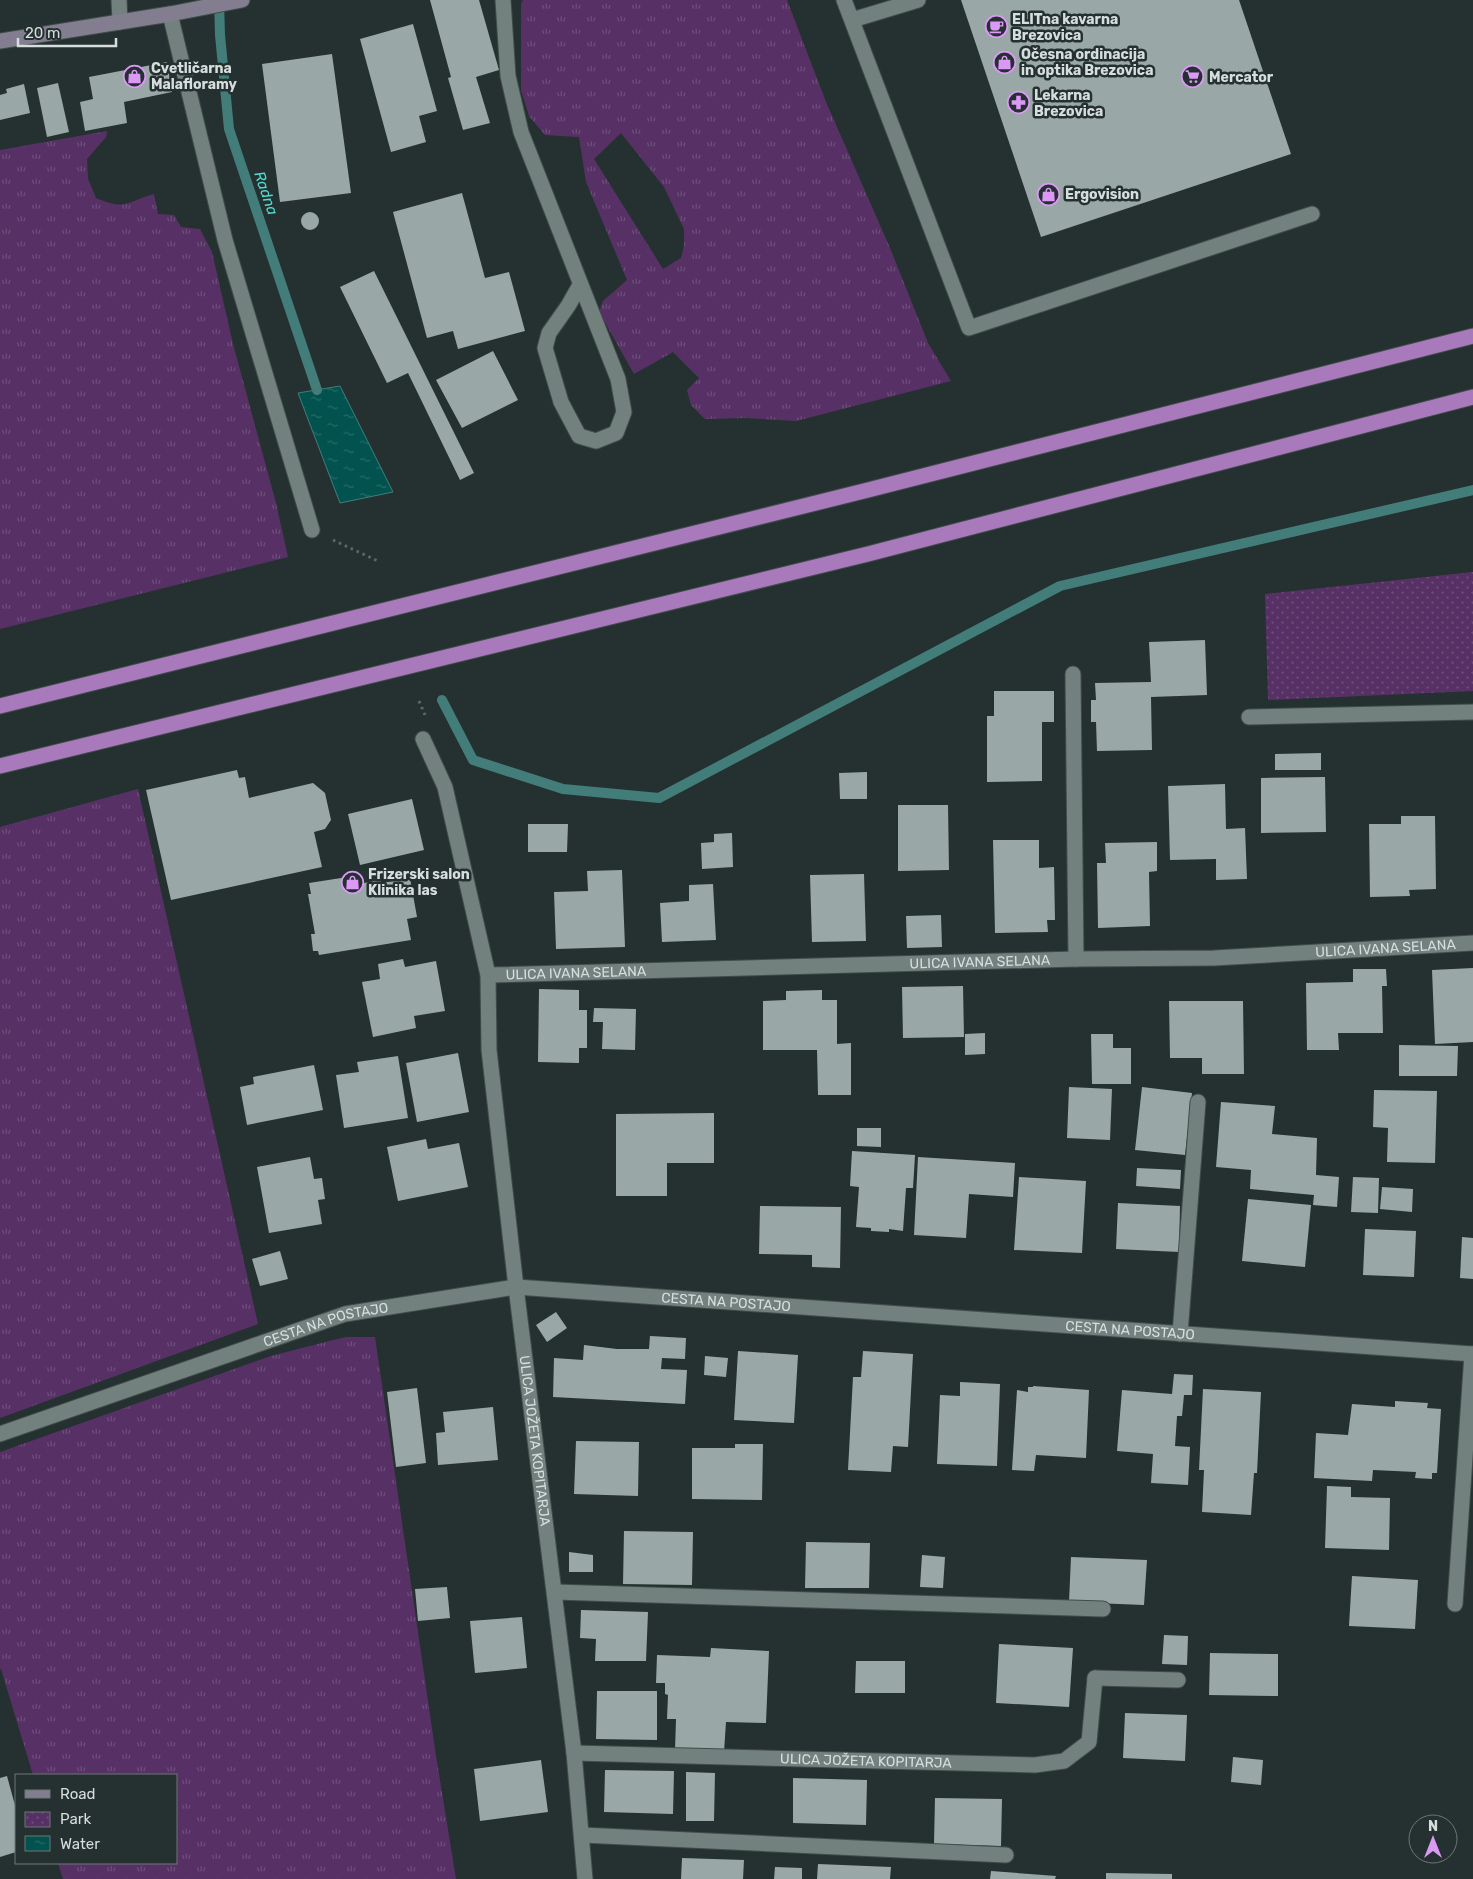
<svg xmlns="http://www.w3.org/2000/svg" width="1473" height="1879" font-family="Rubik,sans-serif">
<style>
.grass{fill:url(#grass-tufts);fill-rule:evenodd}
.park{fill:url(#park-dots)}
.water{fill:url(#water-ripples);stroke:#427d7a}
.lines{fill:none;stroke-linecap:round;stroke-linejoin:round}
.stream{stroke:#427d7a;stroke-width:10}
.building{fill:#99a8a6}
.service-casing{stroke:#414c4b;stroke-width:17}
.minor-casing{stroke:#414c4b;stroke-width:17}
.secondary-casing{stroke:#414c4b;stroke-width:17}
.motorway-casing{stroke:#414c4b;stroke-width:17}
.path{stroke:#5c6766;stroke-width:3;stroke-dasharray:2.5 4;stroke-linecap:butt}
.service{stroke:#72807e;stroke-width:15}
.minor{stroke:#72807e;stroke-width:15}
.secondary{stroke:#827e90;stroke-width:15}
.motorway{stroke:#a87abb;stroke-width:15}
.labels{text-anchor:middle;stroke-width:5;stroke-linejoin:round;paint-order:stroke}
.poi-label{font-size:14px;font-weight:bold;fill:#d6dedd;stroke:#253130;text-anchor:start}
.street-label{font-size:14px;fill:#d6dedd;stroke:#253130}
.water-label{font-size:15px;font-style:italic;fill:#52d7cf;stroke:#253130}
</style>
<defs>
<pattern id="grass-tufts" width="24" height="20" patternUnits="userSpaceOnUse" patternTransform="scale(1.25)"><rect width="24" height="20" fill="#573166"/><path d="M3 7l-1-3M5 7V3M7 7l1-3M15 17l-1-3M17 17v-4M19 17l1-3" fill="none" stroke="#6e4e7b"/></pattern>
<pattern id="park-dots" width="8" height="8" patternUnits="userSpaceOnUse" patternTransform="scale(1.25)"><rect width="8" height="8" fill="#573166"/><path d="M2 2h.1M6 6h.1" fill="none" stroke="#6e4e7b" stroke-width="1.8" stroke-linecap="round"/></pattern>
<pattern id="water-ripples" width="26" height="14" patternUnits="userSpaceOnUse" patternTransform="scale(1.25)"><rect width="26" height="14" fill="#02534f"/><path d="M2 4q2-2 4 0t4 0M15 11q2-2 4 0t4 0" fill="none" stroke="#266b68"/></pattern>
</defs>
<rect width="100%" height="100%" fill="#253130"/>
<!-- grass -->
<path class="grass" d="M523,0H787L826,102L890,248L928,343L951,381L796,421L746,418L705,419L691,405L687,390L699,378L673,352L634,374L599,312L603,301L627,280L586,182L579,137L545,135L529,116L521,90V3ZM621,133L664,187L684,229V246L681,258L663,269L594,159Z
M107,131L106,137L87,159L88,179L96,198C127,211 125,202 154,194L158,214L174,215L181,227L200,229L212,252L233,344L276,503L288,557L0,629V150Z
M138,789L258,1324L0,1418V827Z
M345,1337H375L436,1756L456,1879H63L58,1863H176V1775H33L1,1669H0V1452L271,1356Z"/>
<!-- park -->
<path class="park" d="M1473,572V691L1268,700L1265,594Z"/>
<!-- water -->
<path class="water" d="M340,386L393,492L340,503L298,393Z"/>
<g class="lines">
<!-- stream -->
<path class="stream" d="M219,0L220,35L229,129L317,390
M442,700L473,760L563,789L659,798L1060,586L1473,490"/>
</g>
<!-- building -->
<path class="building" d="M430,0H479L499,70L476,77L490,123L463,130L448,78L451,77Z
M961,0H1239L1291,154L1041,237Z
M413,24L437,111L419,116L426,142L391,152L360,39Z
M332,54L351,193L280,202L262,64Z
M167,62L172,92L124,102L127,123L85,131L80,102L93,99L89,77Z
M58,83L69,132L47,137L37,88Z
M24,84L30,113L0,120V95L7,93L6,89Z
M462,193L485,278L509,272L525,331L458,349L453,331L427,338L393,212Z
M301 221a9 9 0 1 1 18 0a9 9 0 1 1-18 0Z
M374,271L474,473L460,480L408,373L387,383L340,287Z
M493,351L518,400L462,428L436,380Z
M1205,640L1207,695L1151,697L1152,750L1097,751L1096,722H1091V700H1096L1095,683L1151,682L1149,642Z
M994,691H1054V722H1042V781L987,782V716H994Z
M1321,753V770H1275V754Z
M237,770L239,778L245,777L249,798L313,783L325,793L331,820L325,829L314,832L322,867L171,900L146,790Z
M867,772V799H840L839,773Z
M1325,777L1326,832L1261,833V778Z
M1225,784L1226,829L1245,828L1247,879L1216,880V859L1170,860L1168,786Z
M412,799L424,850L360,865L348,814Z
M898,805H948L949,870L898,871Z
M1401,816H1435L1436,889L1409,890L1410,896L1370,897L1369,824H1401Z
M528,824H568L567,852H528Z
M732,833L733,867L702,869L701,843L714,842V834Z
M993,840H1039V868L1054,867L1055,920H1047L1048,932L995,933Z
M1157,842V871L1149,872L1150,926L1098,928L1097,863H1106L1105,843Z
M622,870L625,947L556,949L554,892L588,891L587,871Z
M864,874L866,941L812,942L810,875Z
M354,876L357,892L359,884L380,880L382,883L410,878L417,917L407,919L411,940L319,955L318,951H313L311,934H315L308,894H311L309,883Z
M713,884L716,940L662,942L660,903L689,901V885Z
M941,915L942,947L907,948L906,916Z
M403,959L405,967L436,961L445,1011L414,1016L416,1028L373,1037L362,982L380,979L378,964Z
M1473,968V1042L1435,1044L1432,970Z
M1353,969H1386L1387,986H1382L1383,1033H1338L1339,1050H1307L1306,983L1353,982Z
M963,986L964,1037L903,1038L902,987Z
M539,989L579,990V1010H587V1048H579V1063L538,1062Z
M822,990V1000H837V1044L851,1043V1095H818L817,1050H763V1001L786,1000V991Z
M1169,1001H1243L1244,1074H1202V1058H1170Z
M594,1008L636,1009L635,1050L602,1049L603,1022H593Z
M985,1033V1054L965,1055V1034Z
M1091,1034H1113V1048H1131V1084H1092Z
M1399,1045L1458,1046L1457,1076H1399Z
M458,1053L469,1112L417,1122L406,1063Z
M398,1056L408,1118L344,1128L336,1075L359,1072L357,1062Z
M314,1065L323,1110L247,1125L240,1087L254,1084L253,1077Z
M1069,1087L1112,1089L1110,1140L1067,1138Z
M1142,1087L1192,1093L1185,1155L1135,1150Z
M1374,1090L1437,1091L1435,1163L1387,1162L1388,1128L1373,1127Z
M1221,1102L1275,1106L1272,1134L1317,1138L1316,1175L1339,1177L1337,1207L1313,1205L1314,1195L1250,1189L1251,1170L1216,1167Z
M714,1113V1163H667V1196H616V1114Z
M857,1128H881V1147L857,1146Z
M426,1139L428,1149L459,1143L468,1187L398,1201L387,1147Z
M852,1151L915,1155L913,1188H906L903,1231L889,1229V1232L871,1231V1228L856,1227L859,1187L850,1186Z
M310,1157L314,1179L322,1178L325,1199L318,1200L322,1224L269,1233L257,1167Z
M918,1157L1015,1163L1013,1197L969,1194L966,1238L914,1235Z
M1137,1168L1181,1170L1180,1189L1136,1186Z
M1019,1177L1086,1181L1082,1253L1014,1250Z
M1353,1177L1379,1178L1378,1213L1351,1212Z
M1382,1187L1413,1189L1412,1212L1380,1209Z
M1248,1199L1311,1205L1305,1267L1242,1261Z
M1118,1203L1180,1206L1179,1252L1116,1249Z
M760,1206L841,1207L840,1268L812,1267V1255L759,1254Z
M1365,1229L1416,1231L1414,1277L1363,1275Z
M1462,1237L1473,1238V1279L1460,1278Z
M280,1251L288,1279L260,1286L252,1259Z
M556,1312L567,1328L547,1342L536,1325Z
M650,1336L686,1338L685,1359L662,1358L661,1369L687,1370L685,1404L553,1397L554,1358L583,1360L584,1345L617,1349H649Z
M738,1351L798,1355L794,1423L734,1420Z
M863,1351L913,1354L908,1447L893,1446L891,1472L848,1470L853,1377H861Z
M705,1356L728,1358L726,1377L704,1375Z
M1174,1374L1193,1375L1192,1395H1184L1182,1416H1177L1175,1446L1190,1447L1188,1485L1151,1483L1153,1454L1117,1451L1122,1390L1172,1394Z
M960,1382L1000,1384L997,1466L937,1464L940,1395L960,1396Z
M1033,1386L1089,1390L1086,1458L1036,1455L1034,1471L1012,1470L1017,1390L1028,1392V1387H1033Z
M417,1388L426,1463L396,1467L387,1392Z
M1203,1389L1261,1392L1257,1473H1254L1251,1515L1202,1512L1204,1470H1199Z
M1395,1401L1428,1403L1427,1408L1441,1409L1437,1473H1432V1479L1415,1478L1416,1472L1373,1470L1372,1481L1314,1478L1316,1433L1348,1435L1352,1404L1395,1407Z
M493,1407L498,1460L438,1465L436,1433L445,1432L443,1412Z
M576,1441L639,1442L638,1496L574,1494Z
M735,1444H763L762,1500L692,1499V1448H735Z
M1327,1486L1351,1487V1497L1390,1498L1389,1550L1325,1548Z
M624,1531L693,1532L692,1585L623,1584Z
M806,1542L870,1543L869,1588H805Z
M569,1552L593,1555V1572H569Z
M922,1555L945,1557L943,1588L920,1587Z
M1071,1557L1147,1560L1144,1605L1069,1602Z
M1352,1576L1418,1580L1415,1629L1349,1626Z
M447,1587L450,1618L418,1621L415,1589Z
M581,1610L648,1612L646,1661H595L596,1639L580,1638Z
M522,1617L527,1668L475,1673L470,1621Z
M1164,1635L1188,1636L1187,1665L1162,1664Z
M999,1644L1073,1648L1069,1707L996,1703Z
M711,1648L769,1651L766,1723L726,1722L724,1752L675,1750L676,1719H667L668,1695L665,1694V1683H656L657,1655L710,1657Z
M1210,1653L1278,1654V1696L1209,1695Z
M856,1661H905V1693H855Z
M597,1691H657V1740L596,1739Z
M1125,1713L1187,1715L1185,1761L1123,1758Z
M1233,1757L1263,1760L1261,1785L1231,1782Z
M541,1760L548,1812L480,1821L474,1769Z
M605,1770L674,1771L673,1814L604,1812Z
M686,1772L715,1773L714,1821H686Z
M7,1776L16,1809V1852L0,1857V1778Z
M793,1778L867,1780L866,1825L793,1823Z
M935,1798L1002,1799L1001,1846L934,1844Z
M682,1858L744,1860L743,1879H681Z
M818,1864L891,1867L890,1879H817Z
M775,1867L802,1868V1879H774Z
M991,1871L1056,1876L1055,1879H990Z
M1106,1873L1172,1874V1879H1106Z"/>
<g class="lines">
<defs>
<path id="service" d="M119,0L120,22
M503,0L508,76L521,132L618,379L624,412L616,433L596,441L579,436L561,402L545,348L549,333L568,306L580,285
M844,0L969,328L1312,214
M852,20L918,0
M1073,674L1076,959
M1249,717L1473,712
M1180,1334L1198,1102
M1455,1604L1472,1354
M1095,1678L1178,1680"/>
<g id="minor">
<path d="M170,14L225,240L312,530"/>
<path id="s1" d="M423,739L445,787L488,975L489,1050L516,1287L574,1753L585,1879"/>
<path id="s2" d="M488,975L1076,959L1214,958L1473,943"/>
<path id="s3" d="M0,1434L345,1314L516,1287L1473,1354"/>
<path d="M555,1592L1103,1609"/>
<path id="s4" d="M574,1753L1035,1765L1064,1761L1089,1742L1095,1678"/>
<path d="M582,1835L1006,1855"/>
</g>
<path id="secondary" d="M0,41L170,14L242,0"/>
<path id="motorway" d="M0,706L868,490L1473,336
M0,766L868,554L1473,397"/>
</defs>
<!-- service casing -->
<use href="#service" class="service-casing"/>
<!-- minor casing -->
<use href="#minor" class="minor-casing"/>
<!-- secondary casing -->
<use href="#secondary" class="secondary-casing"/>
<!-- motorway casing -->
<use href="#motorway" class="motorway-casing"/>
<!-- path -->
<path class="path" d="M333,540L378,561
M419,701L425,715"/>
<!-- service -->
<use href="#service" class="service"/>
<!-- minor -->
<use href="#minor" class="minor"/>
<!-- secondary -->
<use href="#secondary" class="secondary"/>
<!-- motorway -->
<use href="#motorway" class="motorway"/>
</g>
<!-- icons -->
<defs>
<symbol id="cafe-ring" viewBox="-11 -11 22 22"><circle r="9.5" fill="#253130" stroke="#db99f5" stroke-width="1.5"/><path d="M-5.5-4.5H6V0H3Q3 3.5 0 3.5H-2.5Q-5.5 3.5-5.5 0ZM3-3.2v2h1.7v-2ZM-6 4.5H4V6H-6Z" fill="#db99f5"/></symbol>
<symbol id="shop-ring" viewBox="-11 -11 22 22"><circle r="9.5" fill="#253130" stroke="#db99f5" stroke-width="1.5"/><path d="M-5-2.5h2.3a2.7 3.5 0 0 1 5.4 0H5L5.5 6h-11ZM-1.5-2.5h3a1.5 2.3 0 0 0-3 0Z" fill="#db99f5"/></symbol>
<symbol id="supermarket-ring" viewBox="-11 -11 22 22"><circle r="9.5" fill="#253130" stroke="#db99f5" stroke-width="1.5"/><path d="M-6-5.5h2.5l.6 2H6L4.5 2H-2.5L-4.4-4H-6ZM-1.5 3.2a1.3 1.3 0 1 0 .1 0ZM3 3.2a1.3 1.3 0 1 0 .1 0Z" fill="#db99f5"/></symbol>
<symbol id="pharmacy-ring" viewBox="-11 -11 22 22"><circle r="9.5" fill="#253130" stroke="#db99f5" stroke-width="1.5"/><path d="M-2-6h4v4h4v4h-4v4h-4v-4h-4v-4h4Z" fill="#db99f5"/></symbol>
</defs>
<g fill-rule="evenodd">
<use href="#cafe-ring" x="984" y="14" width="25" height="25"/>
<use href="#shop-ring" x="992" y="50" width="25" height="25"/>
<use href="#shop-ring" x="122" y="64" width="25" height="25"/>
<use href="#supermarket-ring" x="1180" y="64" width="25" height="25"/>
<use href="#pharmacy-ring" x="1006" y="90" width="25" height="25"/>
<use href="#shop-ring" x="1036" y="182" width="25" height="25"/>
<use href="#shop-ring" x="340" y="870" width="25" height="25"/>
</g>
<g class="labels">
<!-- poi labels -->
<g class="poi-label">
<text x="1012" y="24">ELITna kavarna<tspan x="1012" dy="16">Brezovica</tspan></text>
<text x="1021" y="59">Očesna ordinacija<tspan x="1021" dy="16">in optika Brezovica</tspan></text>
<text x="151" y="73">Cvetličarna<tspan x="151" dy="16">Malafloramy</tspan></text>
<text x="1209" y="82">Mercator</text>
<text x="1034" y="100">Lekarna<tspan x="1034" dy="16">Brezovica</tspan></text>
<text x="1065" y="199">Ergovision</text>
<text x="368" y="879">Frizerski salon<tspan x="368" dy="16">Klinika las</tspan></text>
</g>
<!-- street labels -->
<g class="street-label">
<text dy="5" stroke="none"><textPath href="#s2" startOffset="898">ULICA IVANA SELANA</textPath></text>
<text dy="5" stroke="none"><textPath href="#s2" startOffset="492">ULICA IVANA SELANA</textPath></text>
<text dy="5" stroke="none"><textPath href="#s2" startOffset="88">ULICA IVANA SELANA</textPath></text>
<text dy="5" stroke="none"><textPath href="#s3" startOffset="749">CESTA NA POSTAJO</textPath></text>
<text dy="5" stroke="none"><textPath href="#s3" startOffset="344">CESTA NA POSTAJO</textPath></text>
<text dy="5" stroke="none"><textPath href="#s3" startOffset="1154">CESTA NA POSTAJO</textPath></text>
<text dy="5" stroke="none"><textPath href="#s1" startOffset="714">ULICA JOŽETA KOPITARJA</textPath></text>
<text dy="5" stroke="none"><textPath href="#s4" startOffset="292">ULICA JOŽETA KOPITARJA</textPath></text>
</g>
<!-- water labels -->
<g class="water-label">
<text transform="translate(266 193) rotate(71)" y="5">Radna</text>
</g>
</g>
<!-- legend -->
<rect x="15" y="1774" width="162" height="90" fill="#253130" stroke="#6c7675"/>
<rect x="25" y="1790" width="25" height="8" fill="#827e90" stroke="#6c7675"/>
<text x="60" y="1799" font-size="15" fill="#d6dedd">Road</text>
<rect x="25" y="1812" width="25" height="15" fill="url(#park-dots)" stroke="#6c7675"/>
<text x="60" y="1824" font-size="15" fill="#d6dedd">Park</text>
<rect x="25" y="1836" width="25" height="15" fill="url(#water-ripples)" stroke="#6c7675"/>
<text x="60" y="1849" font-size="15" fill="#d6dedd">Water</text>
<!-- north arrow -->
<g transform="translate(1433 1839)"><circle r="24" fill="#253130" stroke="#6c7675"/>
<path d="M0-4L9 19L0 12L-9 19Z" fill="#db99f5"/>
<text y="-8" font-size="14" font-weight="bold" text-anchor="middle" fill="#d6dedd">N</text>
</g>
<!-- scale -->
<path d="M18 38v8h98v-8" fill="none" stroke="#d6dedd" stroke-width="2.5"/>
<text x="25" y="38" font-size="15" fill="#d6dedd" stroke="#253130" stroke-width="4" paint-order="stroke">20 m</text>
</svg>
